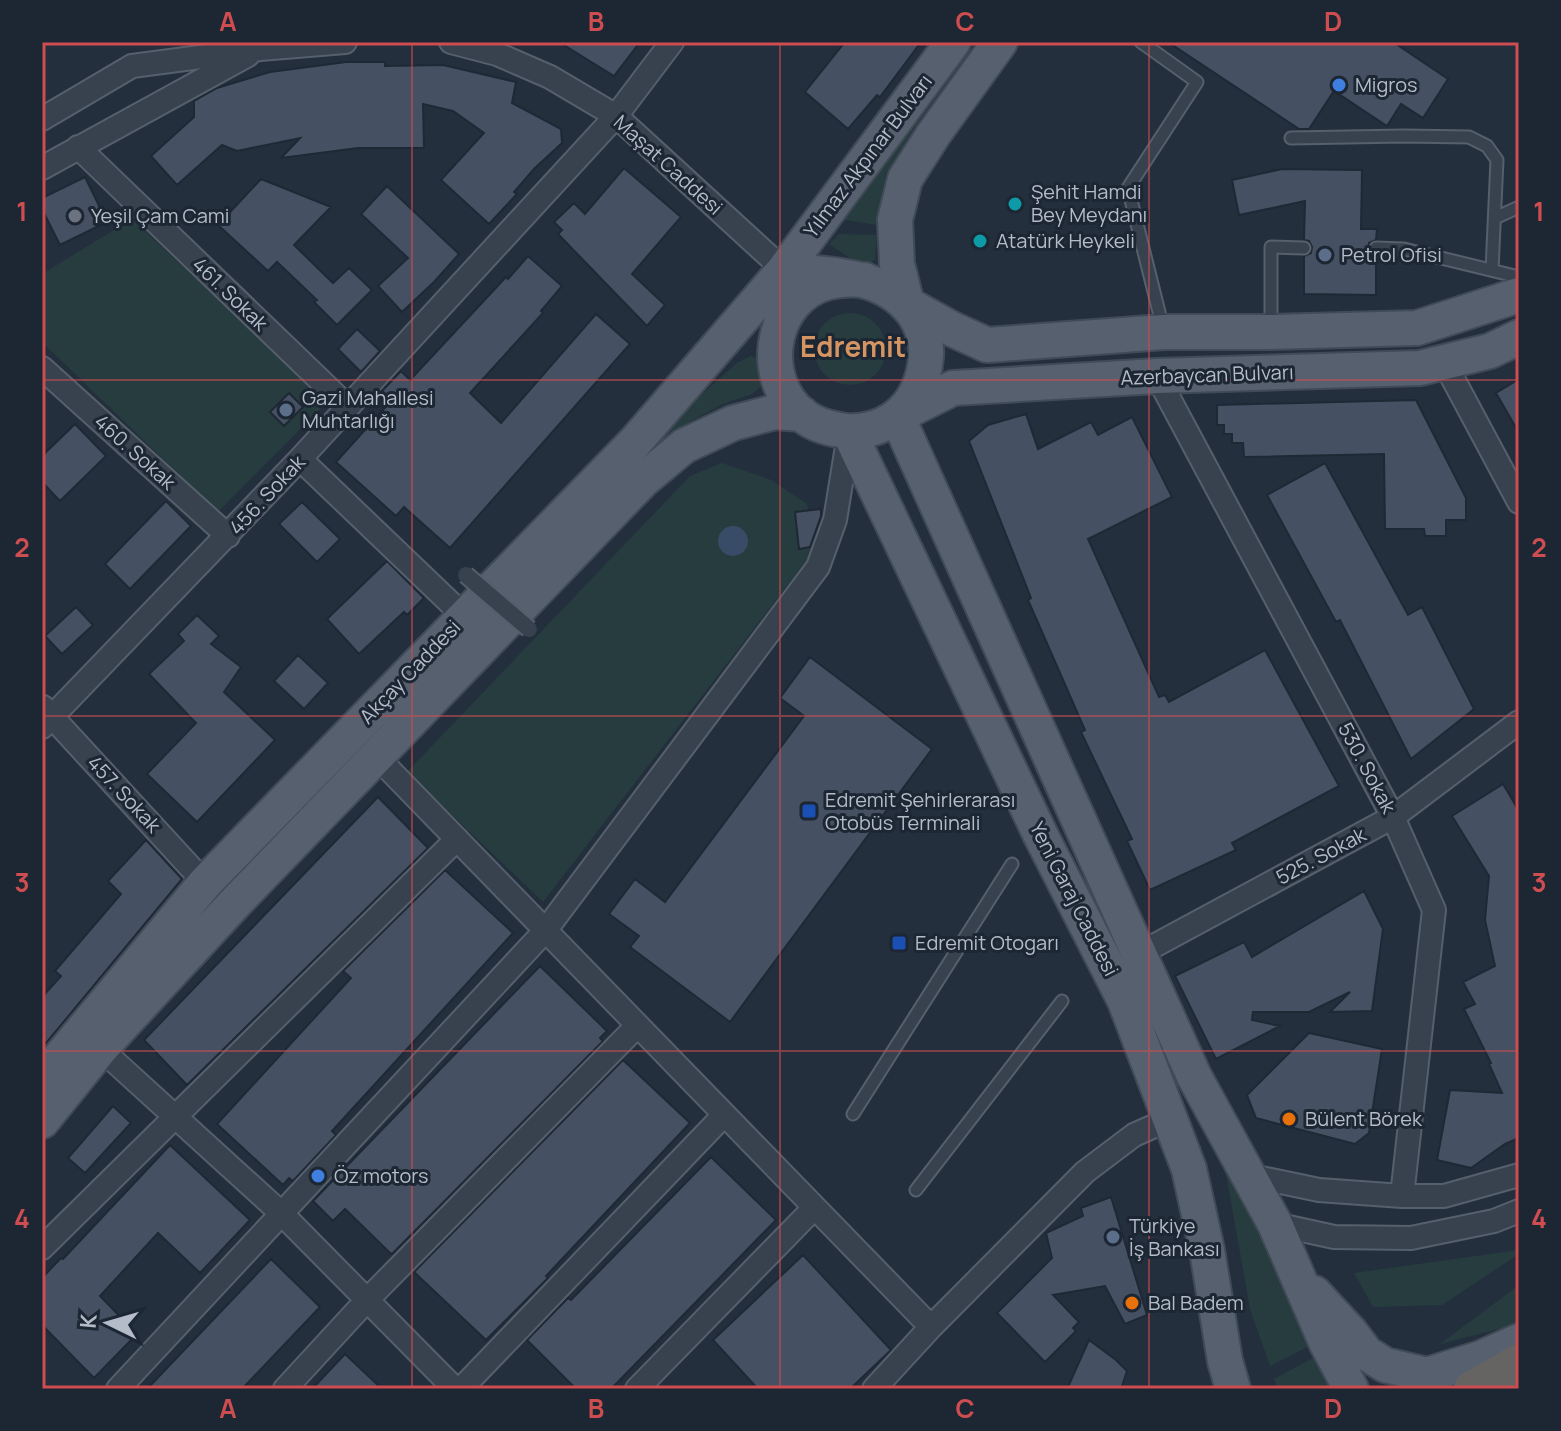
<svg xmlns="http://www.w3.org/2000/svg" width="1561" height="1431" font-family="Manrope,sans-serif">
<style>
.green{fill:#263c3f}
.water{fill:#394c67}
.building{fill:#455162;stroke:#1f2835;stroke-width:2}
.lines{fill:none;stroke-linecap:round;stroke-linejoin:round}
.service-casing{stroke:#565f6c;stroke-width:15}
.minor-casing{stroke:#565f6c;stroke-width:26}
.primary-casing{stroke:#414a57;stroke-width:38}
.trunk-casing{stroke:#434c59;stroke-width:40}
.service{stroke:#38414e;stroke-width:11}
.minor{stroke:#38414e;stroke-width:22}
.primary{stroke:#56606e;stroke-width:34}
.trunk{stroke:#656462;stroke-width:36}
.pedestrian-bridge-casing{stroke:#565f6c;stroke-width:20;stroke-linecap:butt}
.pedestrian-bridge{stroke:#38414e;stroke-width:16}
.grid{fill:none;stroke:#ce4d50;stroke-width:2;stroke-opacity:0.55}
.shop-dot{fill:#3f7fe0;stroke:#1d2633;stroke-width:3}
.culture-dot{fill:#0f9aa8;stroke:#1d2633;stroke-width:3}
.worship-dot{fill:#6b7280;stroke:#1d2633;stroke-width:3}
.service-dot{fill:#5c6f8a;stroke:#1d2633;stroke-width:3}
.transit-dot{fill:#1a4fb4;stroke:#1d2633;stroke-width:3}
.food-dot{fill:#e8710a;stroke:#1d2633;stroke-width:3}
.labels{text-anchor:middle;stroke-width:6;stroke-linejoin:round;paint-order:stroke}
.poi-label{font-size:20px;fill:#b4bcc9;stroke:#1d2633;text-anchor:start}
.street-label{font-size:20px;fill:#b4bcc9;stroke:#1d2633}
.district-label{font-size:28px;font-weight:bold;fill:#d59563;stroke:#1d2633}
.neatline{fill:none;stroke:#ce4d50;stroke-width:3}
.grid-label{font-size:26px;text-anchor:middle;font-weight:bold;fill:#ce4d50}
</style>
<rect width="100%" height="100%" fill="#242f3e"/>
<!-- green -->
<path class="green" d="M973,42H981L932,105L886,174L877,225L846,220L837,223Z
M132,219L327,402L218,512L42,342V274Z
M839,234L877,235L875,259L869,265L854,261L829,244Z
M814 349a36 36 0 1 1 72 0a36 36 0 1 1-72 0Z
M751,356L761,360L764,384L752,394L723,404L691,421L600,507L378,734L372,730L674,419L737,363Z
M722,463L771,480L807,504L817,547L543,902L407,772L690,476Z
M1214,1139L1317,1342L1270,1366L1250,1309L1227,1179Z
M1519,1250V1254L1442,1305L1373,1307L1354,1273Z
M1519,1285V1324L1440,1344Z
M1322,1353L1340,1389H1278L1274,1379Z"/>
<!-- water -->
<path class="water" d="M718 541a15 15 0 1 1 30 0a15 15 0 1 1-30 0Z"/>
<!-- building -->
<path class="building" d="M559,42H640L614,76Z
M845,42H921L880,97L877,95L848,129L805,92Z
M1168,42H1393L1448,79L1423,118L1401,104L1387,126L1334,91L1309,129H1299Z
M346,62H385V66L443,65L516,82L512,103L561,129L562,143L534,169L514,192L517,194L489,224L441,180L484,133L453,111L423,104L424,148H358L281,158L300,138L237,151L222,145L177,185L151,156L194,117V101L217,88L270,72Z
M624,168L681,217L632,274L665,305L647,326L558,234L562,230L554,222L574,203L585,214Z
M1282,169L1362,170L1361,229H1377L1376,240L1369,243L1368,248L1371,255L1376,257V295L1304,294V256L1311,253L1312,247L1309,241L1304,240L1305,201L1239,215L1232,180Z
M85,177L107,222L60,245L42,209V198Z
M261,179L331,207L294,245L333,283L349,268L372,290L337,325L314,302L317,300L277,262L268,271L218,225Z
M387,186L459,254L434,282L402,312L378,286L408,258L361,214Z
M528,256L562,286L541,311L543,313L470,393L501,423L596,314L630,344L450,548L404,507L396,516L336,462L392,400L382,391L401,371L410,380L506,277L508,279Z
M357,329L380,351L361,372L338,349Z
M1519,379V433L1496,393Z
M289,393L303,407L284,426L270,412Z
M1416,400L1466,498V520H1446V536H1425L1424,529H1385L1384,454L1244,457L1243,443H1232V434H1224V425H1217V405Z
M1026,414L1038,449L1091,422L1098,435L1132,417L1172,497L1088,539L1159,697L1165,695L1169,702L1265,650L1339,786L1232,843L1236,850L1150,890L1127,841L1132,839L1081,732L1085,730L1028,600L1031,598L969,441L988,425Z
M75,424L106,456L60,501L42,482V456Z
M1325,463L1408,615L1422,607L1474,709L1411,759L1340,620L1336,622L1267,495Z
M166,501L191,526L130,589L105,564Z
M302,502L340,539L317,562L279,524Z
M821,509V516L810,547L799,549L795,512Z
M387,561L424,598L407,615L404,612L359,654L327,619Z
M76,607L93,625L62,654L45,636Z
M197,615L219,636L211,644L241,667L224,692L275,740L197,822L147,774L196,723L149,674L184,641L178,634Z
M298,655L328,683L304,709L274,681Z
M810,657L932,749L730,1022L630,947L639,936L609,914L635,879L665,902L804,716L780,698Z
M1503,784L1519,811V1138L1505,1144L1471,1168L1437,1160L1450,1090L1502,1093L1489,1064L1491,1063L1464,1009L1475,1004L1463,982L1495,966L1485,920L1489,876L1452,816Z
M378,797L428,848L187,1085L144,1040Z
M146,840L182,879L42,1048V997L61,976L55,971L121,894L108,881Z
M445,870L513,933L332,1131L336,1135L293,1181L289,1178L283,1185L217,1124L351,978L343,971Z
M1364,891L1383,929L1372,1011L1330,1012L1350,992L1309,1012H1253L1252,1020L1280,1026L1216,1059L1175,976L1244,942L1252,957Z
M540,966L607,1031L600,1038L603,1041L393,1253L391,1254L345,1209L333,1221L313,1201Z
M1309,1033L1382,1049L1369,1133L1355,1144L1256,1118L1247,1095Z
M623,1060L690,1123L546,1276L548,1278L486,1340L414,1272Z
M113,1106L131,1123L85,1173L68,1158Z
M170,1145L250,1220L200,1273L158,1233L100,1296L137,1334L94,1378L42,1325V1278L61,1258L63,1259Z
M711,1157L776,1220L611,1389H576L527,1340L568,1298L571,1300Z
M1111,1197L1147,1315L1125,1324L1105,1286L1053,1295L1079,1322L1073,1328L1076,1331L1045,1362L997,1313L1052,1258L1046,1233L1083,1216L1081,1208Z
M803,1255L891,1350L850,1389H758L713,1340Z
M271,1259L320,1307L242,1389H147Z
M1089,1340L1116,1360L1127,1371L1121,1389H1067Z
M345,1354L382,1389H312Z"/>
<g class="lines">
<defs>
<path id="service" d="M1141,42L1197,82L1128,188L1163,328
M1291,138L1404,136L1469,137L1487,146L1497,160L1492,270
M1495,218L1519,207
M1376,248L1404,249L1519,277
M1271,330V247L1304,248
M853,1114L1012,864
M916,1190L1062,1001"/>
<path id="minor" d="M451,42L497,54L550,77L616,116L784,270
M42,119L132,66L260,49L345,42
M78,147L348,407
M42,168L248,55
M1444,362L1519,502
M42,368L228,536
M1157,376L1393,817L1434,910L1402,1196
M300,459L464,616
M43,707L205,883
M42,727L300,459L616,116L672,42
M377,757L931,1327
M1128,960L1393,817L1519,722
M92,1041L281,1213L455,1389
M1247,1175L1319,1190L1402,1196H1444L1519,1175
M1275,1224L1334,1237L1411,1238L1494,1221L1519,1211
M42,1248L457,839
M118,1389L545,931L818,567L835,520L849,434
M285,1389L367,1300L637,1026
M461,1389L724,1115
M637,1389L814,1208
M874,1389L931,1327L1085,1172L1134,1135L1170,1119"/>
<path id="primary" d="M1000,42L933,135L905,179L895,220L897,264L907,304L952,329L987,345L1164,332H1271L1417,328L1519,295
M784,270C832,276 887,272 916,317C923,329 927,344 926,357C924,380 916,401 897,416C882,428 859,434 840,430C826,428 812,423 801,414C761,380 768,309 817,286C833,279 848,279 865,280
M849,432L1041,836L1125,1001L1189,1169L1207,1250L1225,1361L1233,1389
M42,1079L205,883L637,440L784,270L953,42
M42,1121L101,1048L233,905L642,481L684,446L733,423L775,412L802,414
M1314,1293L1351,1333L1366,1353L1385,1365L1427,1375L1481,1358L1519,1341
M1351,1389L1326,1342L1275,1224L1194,1076L897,416L953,388L1157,376L1420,368L1490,351L1519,337"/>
<path id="trunk" d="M1472,1389L1519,1362"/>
</defs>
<!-- service casing -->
<use href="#service" class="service-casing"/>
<!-- minor casing -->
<use href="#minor" class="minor-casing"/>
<!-- primary casing -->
<use href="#primary" class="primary-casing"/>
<!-- trunk casing -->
<use href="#trunk" class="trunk-casing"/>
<!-- service -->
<use href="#service" class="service"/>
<!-- minor -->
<use href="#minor" class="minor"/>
<!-- primary -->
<use href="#primary" class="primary"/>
<!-- trunk -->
<use href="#trunk" class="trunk"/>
<defs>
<path id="pedestrian-bridge" d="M466,575L529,629"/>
</defs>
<!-- pedestrian-bridge casing -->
<use href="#pedestrian-bridge" class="pedestrian-bridge-casing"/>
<!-- pedestrian-bridge -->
<use href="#pedestrian-bridge" class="pedestrian-bridge"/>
</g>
<!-- grid -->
<path class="grid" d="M412,42V1389M780,42V1389M1149,42V1389M42,380H1519M42,716H1519M42,1051H1519"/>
<!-- markers -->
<g class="shop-dot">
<circle cx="1339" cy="85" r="8"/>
<circle cx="318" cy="1176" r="8"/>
</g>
<g class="culture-dot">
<circle cx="1015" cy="204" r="8"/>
<circle cx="980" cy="241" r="8"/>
</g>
<circle class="worship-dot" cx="75" cy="216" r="8"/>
<g class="service-dot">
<circle cx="1325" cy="255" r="8"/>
<circle cx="286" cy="410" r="8"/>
<circle cx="1113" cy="1237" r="8"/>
</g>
<g class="transit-dot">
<rect x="801" y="803" width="16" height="16" rx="4"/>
<rect x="891" y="935" width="16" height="16" rx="4"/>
</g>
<g class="food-dot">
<circle cx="1289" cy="1119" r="8"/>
<circle cx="1132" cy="1303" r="8"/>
</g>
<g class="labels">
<!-- poi labels -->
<g class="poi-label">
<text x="1355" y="92">Migros</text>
<text x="1031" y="199">Şehit Hamdi<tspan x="1031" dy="23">Bey Meydanı</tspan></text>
<text x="91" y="223">Yeşil Çam Cami</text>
<text x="996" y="248">Atatürk Heykeli</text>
<text x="1341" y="262">Petrol Ofisi</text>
<text x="302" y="405">Gazi Mahallesi<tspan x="302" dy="23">Muhtarlığı</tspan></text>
<text x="825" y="807">Edremit Şehirlerarası<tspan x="825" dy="23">Otobüs Terminali</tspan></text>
<text x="915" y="950">Edremit Otogarı</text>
<text x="1305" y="1126">Bülent Börek</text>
<text x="334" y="1183">Öz motors</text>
<text x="1129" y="1233">Türkiye<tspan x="1129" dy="23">İş Bankası</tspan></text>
<text x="1148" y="1310">Bal Badem</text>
</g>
<!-- street labels -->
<g class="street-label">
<text transform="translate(868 156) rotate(-53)" y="7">Yılmaz Akpınar Bulvarı</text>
<text transform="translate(668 165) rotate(42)" y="7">Maşat Caddesi</text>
<text transform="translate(230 294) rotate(44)" y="7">461. Sokak</text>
<text transform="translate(1207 375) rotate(-2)" y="7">Azerbaycan Bulvarı</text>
<text transform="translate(135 452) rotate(42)" y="7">460. Sokak</text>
<text transform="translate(267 495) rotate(-47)" y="7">456. Sokak</text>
<text transform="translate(410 672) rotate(-46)" y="7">Akçay Caddesi</text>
<text transform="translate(1367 768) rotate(62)" y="7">530. Sokak</text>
<text transform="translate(124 794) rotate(47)" y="7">457. Sokak</text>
<text transform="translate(1321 856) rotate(-28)" y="7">525. Sokak</text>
<text transform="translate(1074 899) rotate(63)" y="7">Yeni Garaj Caddesi</text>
</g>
<!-- district labels -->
<g class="district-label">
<text x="853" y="357">Edremit</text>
</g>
</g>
<!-- border -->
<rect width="1561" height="1431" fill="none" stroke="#1d2633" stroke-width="88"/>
<!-- north arrow -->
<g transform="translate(108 1323) rotate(275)" stroke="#1d2633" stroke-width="6" paint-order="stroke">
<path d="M0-6L14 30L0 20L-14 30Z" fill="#b4bcc9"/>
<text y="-12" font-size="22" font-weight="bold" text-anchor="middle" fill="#b4bcc9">K</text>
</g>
<rect x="44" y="44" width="1473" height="1343" class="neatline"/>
<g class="grid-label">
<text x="228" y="31">A</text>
<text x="596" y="31">B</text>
<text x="965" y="31">C</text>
<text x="1333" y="31">D</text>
<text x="22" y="221">1</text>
<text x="1539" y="221">1</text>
<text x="22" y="557">2</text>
<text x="1539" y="557">2</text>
<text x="22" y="892">3</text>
<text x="1539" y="892">3</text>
<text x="22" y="1228">4</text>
<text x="1539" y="1228">4</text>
<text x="228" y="1418">A</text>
<text x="596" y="1418">B</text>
<text x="965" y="1418">C</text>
<text x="1333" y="1418">D</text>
</g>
</svg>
